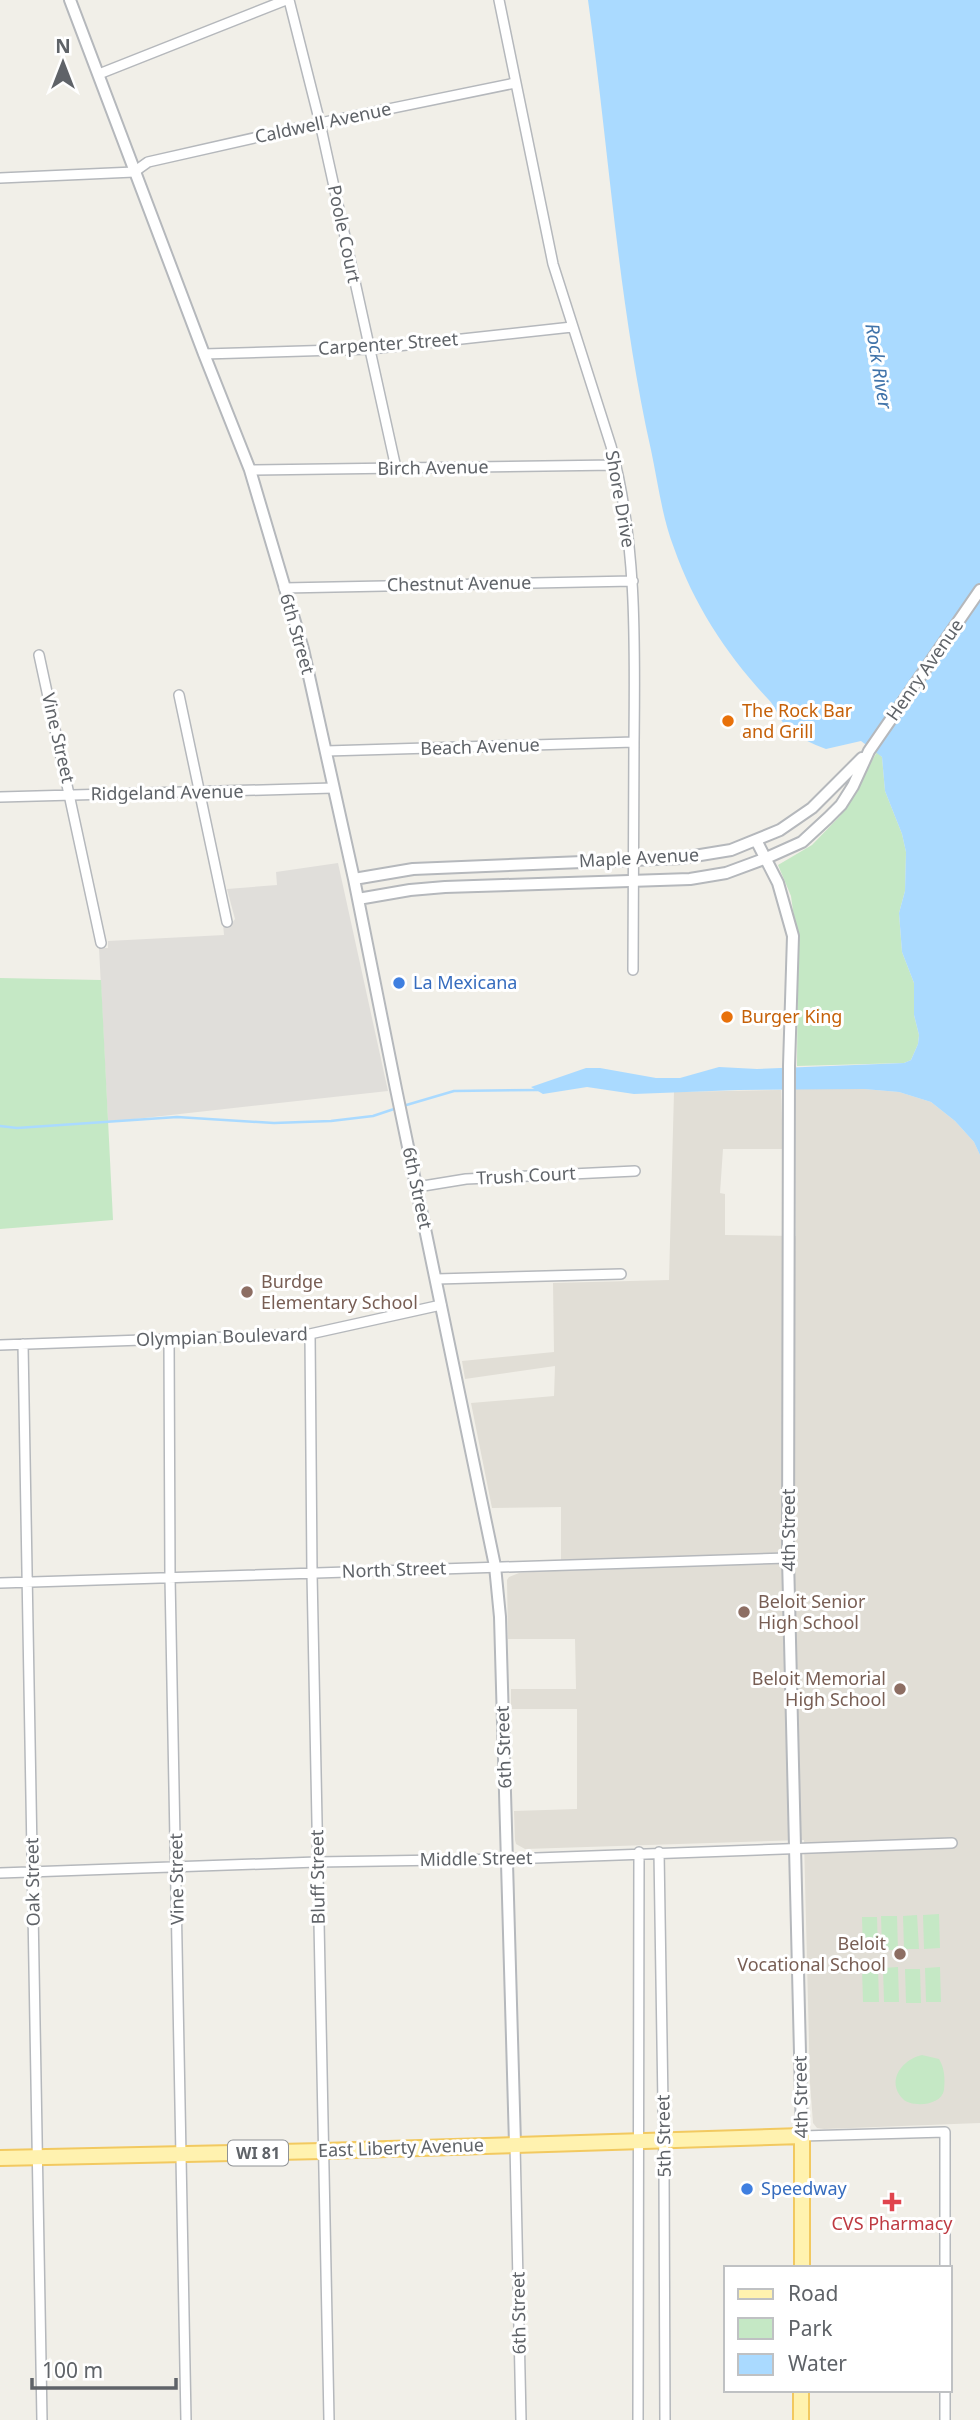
<svg xmlns="http://www.w3.org/2000/svg" width="980" height="2420" font-family="'Noto Sans',sans-serif">
<style>
.industrial{fill:#e0deda}
.education{fill:#e1ded6}
.green{fill:#c5e8c5}
.water{fill:#aadaff}
.lines{fill:none;stroke-linecap:round;stroke-linejoin:round}
.stream{stroke:#aadaff;stroke-width:2.5}
.minor-casing{stroke:#b5b8bc;stroke-width:12}
.tertiary-casing{stroke:#b5b8bc;stroke-width:14}
.primary-casing{stroke:#f2c960;stroke-width:18}
.minor{stroke:#fff;stroke-width:9}
.tertiary{stroke:#fff;stroke-width:10}
.primary{stroke:#fff2af;stroke-width:14}
.food-dot{fill:#e8710a;stroke:#fff;stroke-width:2.5}
.shop-dot{fill:#3f7fe0;stroke:#fff;stroke-width:2.5}
.education-dot{fill:#8d6e63;stroke:#fff;stroke-width:2.5}
.health-dot{fill:#e0444e;stroke:#fff;stroke-width:2.5}
.labels{text-anchor:middle;stroke-width:6;stroke-linejoin:round;paint-order:stroke}
.shield{fill:#fff;stroke:#8f9295;stroke-width:2}
.shield-label{font-size:16px;font-weight:bold;fill:#5f6368}
.street-label{font-size:18px;fill:#5f6368;stroke:#fff}
.food-label{font-size:18px;fill:#c56008;stroke:#fff;text-anchor:start}
.shop-label{font-size:18px;fill:#366cbe;stroke:#fff;text-anchor:start}
.education-label{font-size:18px;fill:#785e54;stroke:#fff;text-anchor:start}
.health-label{font-size:18px;fill:#be3a42;stroke:#fff}
.water-label{font-size:19px;font-style:italic;fill:#4174aa;stroke:#fff}
</style>
<rect width="100%" height="100%" fill="#f1efe8"/>
<!-- industrial -->
<path class="industrial" d="M338,863L388,1091L108,1122L99,948H108V941L224,935L223,924L232,923L235,919L227,889L277,885L276,872Z"/>
<!-- education -->
<path class="education" d="M796,1089H864L899,1092L931,1102L955,1121L974,1142L980,1155V2123L824,2129L817,2128L813,2123L810,2083L804,1840L525,1849L516,1844L515,1840L514,1811L577,1809V1709H511V1689H576L575,1639H508L507,1580L509,1577L519,1573L561,1570V1507L492,1508L471,1403L554,1396L555,1366L465,1379L462,1361L554,1352L553,1283L669,1280L674,1092L781,1090L783,1149H723L720,1193L725,1194V1235L796,1236Z"/>
<!-- green -->
<path class="green" d="M877,752L882,757L885,791L902,834L906,852L905,891L899,913L902,952L914,983V1015L919,1035L918,1044L911,1060L904,1063L797,1066L798,948L791,896L778,865L812,845L840,816Z
M0,978L101,980L113,1220L0,1229Z
M939,1914L940,1948L924,1949L923,1915Z
M917,1915L919,1949H904L903,1916Z
M881,1916H897L898,1950H882Z
M862,1917H877L878,1951H863Z
M878,1967L879,2002H863L862,1968Z
M898,1967L899,2002H884L883,1968Z
M940,1967L941,2002H926L925,1968Z
M905,1969H920L921,2003H906Z
M922,2055L939,2059C945,2069 945,2079 944,2090C941,2107 910,2107 903,2099C885,2081 903,2059 922,2055Z"/>
<!-- water -->
<path class="water" d="M588,0H980V1155L974,1142L955,1121L931,1102L899,1092L864,1089L738,1090L634,1094L587,1087L543,1094L531,1087L586,1068H600L656,1078H680L719,1067L757,1069L904,1063L911,1060L918,1044L919,1035L914,1015V983L902,952L899,913L905,891L906,852L902,834L885,791L882,757L861,741L826,749C813,744 793,736 785,725C778,717 776,707 768,699C727,655 694,605 674,548C662,517 658,483 651,450C618,302 609,150 588,0Z"/>
<g class="lines">
<!-- stream -->
<path class="stream" d="M403,1106L454,1091L538,1090
M0,1126L17,1128L177,1117L274,1123L331,1121L373,1116L397,1108"/>
<defs>
<path id="minor" d="M289,0L320,123L396,468
M499,0L553,264L611,446C637,542 635,643 634,742C633,818 634,894 633,970
M99,74L286,0
M0,178L134,172L148,162L320,123L515,83
M204,354L370,349L572,327
M250,470L616,465
M284,588L633,581
M39,655L101,943
M179,695L227,922
M326,751L634,742
M0,797L333,788
M417,1187L466,1179L635,1171
M436,1279L621,1274
M310,1334L312,1573L329,2420
M169,1339L170,1577L186,2420
M23,1344L42,2420
M0,1345L310,1334L441,1305
M0,1583L788,1558
M659,1852L664,2168L665,2420
M0,1873L317,1862L507,1859L952,1843
M802,2136L945,2132V2268
M515,2144L521,2420
M945,2390V2420
M638,2420L639,1852"/>
<path id="tertiary" d="M70,0L204,354L250,470L303,649L354,879L396,1089L495,1566L500,1617L515,2144
M757,842L778,883L793,936L789,1066L788,1558L802,2136
M354,879L413,869L682,858L731,850L780,830L812,808L862,758
M358,899L410,890L445,887L690,879L726,873L764,859L802,842L828,818L841,805L853,786L869,751L980,590"/>
<path id="primary" d="M0,2158L323,2151L802,2136V2268
M801,2420V2390"/>
</defs>
<!-- minor casing -->
<use href="#minor" class="minor-casing"/>
<!-- tertiary casing -->
<use href="#tertiary" class="tertiary-casing"/>
<!-- primary casing -->
<use href="#primary" class="primary-casing"/>
<!-- minor -->
<use href="#minor" class="minor"/>
<!-- tertiary -->
<use href="#tertiary" class="tertiary"/>
<!-- primary -->
<use href="#primary" class="primary"/>
</g>
<!-- markers -->
<g class="food-dot">
<circle cx="728" cy="721" r="7"/>
<circle cx="727" cy="1017" r="7"/>
</g>
<g class="shop-dot">
<circle cx="399" cy="983" r="7"/>
<circle cx="747" cy="2189" r="7"/>
</g>
<g class="education-dot">
<circle cx="247" cy="1292" r="7"/>
<circle cx="744" cy="1612" r="7"/>
<circle cx="900" cy="1689" r="7"/>
<circle cx="900" cy="1954" r="7"/>
</g>
<path class="health-dot" d="M888.5 2191.5h7v7h7v7h-7v7h-7v-7h-7v-7h7z"/>
<g class="labels">
<!-- shield labels -->
<rect class="shield" x="228" y="2140.5" width="60" height="25" rx="5"/>
<g class="shield-label">
<text x="258" y="2159">WI 81</text>
</g>
<!-- street labels -->
<g class="street-label">
<text transform="translate(323 123) rotate(-12)" y="6">Caldwell Avenue</text>
<text transform="translate(344 234) rotate(78)" y="6">Poole Court</text>
<text transform="translate(388 344) rotate(-4)" y="6">Carpenter Street</text>
<text transform="translate(433 468) rotate(-1)" y="6">Birch Avenue</text>
<text transform="translate(620 499) rotate(80)" y="6">Shore Drive</text>
<text transform="translate(459 584) rotate(-1)" y="6">Chestnut Avenue</text>
<text transform="translate(297 634) rotate(74)" y="6">6th Street</text>
<text transform="translate(925 670) rotate(-55)" y="6">Henry Avenue</text>
<text transform="translate(58 738) rotate(77)" y="6">Vine Street</text>
<text transform="translate(480 747) rotate(-2)" y="6">Beach Avenue</text>
<text transform="translate(167 793) rotate(-1)" y="6">Ridgeland Avenue</text>
<text transform="translate(639 858) rotate(-3)" y="6">Maple Avenue</text>
<text transform="translate(526 1176) rotate(-3)" y="6">Trush Court</text>
<text transform="translate(417 1188) rotate(78)" y="6">6th Street</text>
<text transform="translate(222 1337) rotate(-2)" y="6">Olympian Boulevard</text>
<text transform="translate(789 1530) rotate(-90)" y="6">4th Street</text>
<text transform="translate(394 1570) rotate(-2)" y="6">North Street</text>
<text transform="translate(504 1747) rotate(-92)" y="6">6th Street</text>
<text transform="translate(476 1859) rotate(-1)" y="6">Middle Street</text>
<text transform="translate(318 1877) rotate(-91)" y="6">Bluff Street</text>
<text transform="translate(177 1879) rotate(-91)" y="6">Vine Street</text>
<text transform="translate(33 1882) rotate(-91)" y="6">Oak Street</text>
<text transform="translate(801 2097) rotate(-91)" y="6">4th Street</text>
<text transform="translate(664 2136) rotate(-91)" y="6">5th Street</text>
<text transform="translate(401 2148) rotate(-2)" y="6">East Liberty Avenue</text>
<text transform="translate(519 2313) rotate(-91)" y="6">6th Street</text>
</g>
<!-- food labels -->
<g class="food-label">
<text x="742" y="717">The Rock Bar<tspan x="742" dy="21">and Grill</tspan></text>
<text x="741" y="1023">Burger King</text>
</g>
<!-- shop labels -->
<g class="shop-label">
<text x="413" y="989">La Mexicana</text>
<text x="761" y="2195">Speedway</text>
</g>
<!-- education labels -->
<g class="education-label">
<text x="261" y="1288">Burdge<tspan x="261" dy="21">Elementary School</tspan></text>
<text x="758" y="1608">Beloit Senior<tspan x="758" dy="21">High School</tspan></text>
<text x="886" y="1685" text-anchor="end">Beloit Memorial<tspan x="886" dy="21">High School</tspan></text>
<text x="886" y="1950" text-anchor="end">Beloit<tspan x="886" dy="21">Vocational School</tspan></text>
</g>
<!-- health labels -->
<g class="health-label">
<text x="892" y="2230">CVS Pharmacy</text>
</g>
<!-- water labels -->
<g class="water-label">
<text transform="translate(879 366) rotate(81)" y="7">Rock River</text>
</g>
</g>
<!-- legend -->
<rect x="724" y="2266" width="228" height="126" fill="#ffffff" stroke="#bfc1c3" stroke-width="2"/>
<rect x="738" y="2289" width="35" height="10" fill="#fff2af" stroke="#bfc1c3" stroke-width="2"/>
<text x="788" y="2301" font-size="21" fill="#5f6368">Road</text>
<rect x="738" y="2318" width="35" height="21" fill="#c5e8c5" stroke="#bfc1c3" stroke-width="2"/>
<text x="788" y="2336" font-size="21" fill="#5f6368">Park</text>
<rect x="738" y="2354" width="35" height="21" fill="#aadaff" stroke="#bfc1c3" stroke-width="2"/>
<text x="788" y="2371" font-size="21" fill="#5f6368">Water</text>
<!-- north arrow -->
<g transform="translate(63 63)" stroke="#ffffff" stroke-width="5" paint-order="stroke">
<path d="M0-5L12 26L0 18L-12 26Z" fill="#5f6368"/>
<text y="-10" font-size="19" font-weight="bold" text-anchor="middle" fill="#5f6368">N</text>
</g>
<!-- scale -->
<path d="M32 2378v10h144v-10" fill="none" stroke="#5f6368" stroke-width="3.5"/>
<text x="42" y="2378" font-size="21" fill="#5f6368" stroke="#ffffff" stroke-width="5" paint-order="stroke">100 m</text>
</svg>
